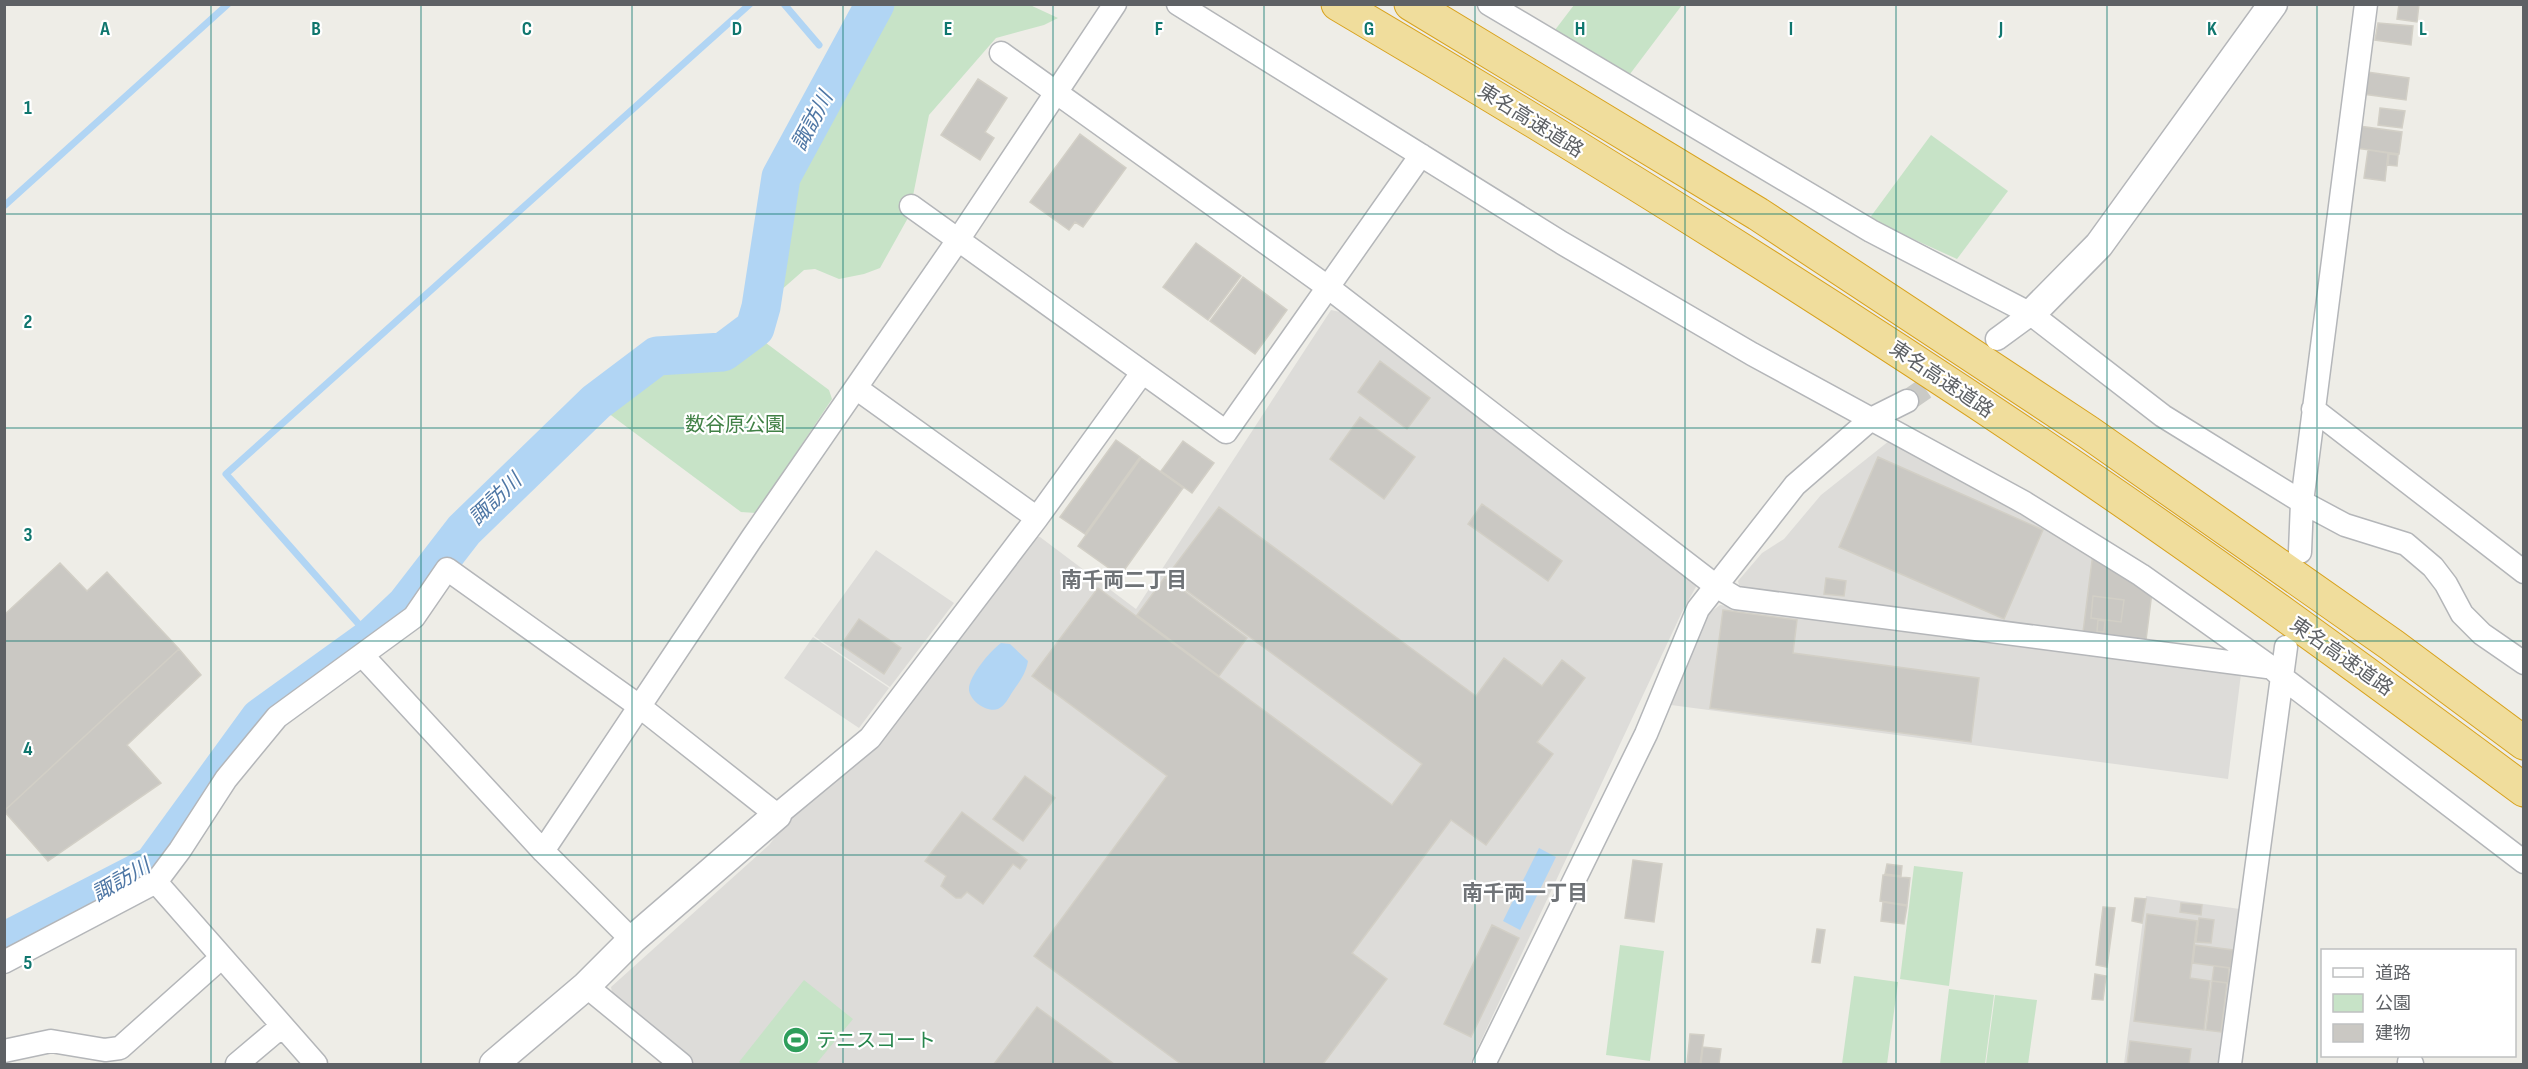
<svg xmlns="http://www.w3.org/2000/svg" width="2528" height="1069" font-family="'Sofia Sans Condensed','Noto Sans JP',sans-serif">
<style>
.industrial{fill:#dddcd9}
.green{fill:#c7e3c7}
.water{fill:#b1d5f4}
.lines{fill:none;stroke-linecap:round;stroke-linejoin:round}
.stream{stroke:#b1d5f4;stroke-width:7}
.river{stroke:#b1d5f4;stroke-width:39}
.building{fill:#cac8c3;stroke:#d2cfc6;stroke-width:1.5}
.minor-tunnel{stroke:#cacac6;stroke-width:22;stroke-dasharray:22 11;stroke-linecap:butt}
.minor-casing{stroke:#b4b6b9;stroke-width:25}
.tertiary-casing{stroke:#b4b6b9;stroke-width:31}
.motorway-casing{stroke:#d8a21d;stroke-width:35}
.minor{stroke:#fff;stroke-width:22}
.tertiary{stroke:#fff;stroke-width:28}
.motorway{stroke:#f0dd9c;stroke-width:33}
.grid{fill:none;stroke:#0f766e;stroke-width:1.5;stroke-opacity:0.55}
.labels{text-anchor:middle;stroke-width:4.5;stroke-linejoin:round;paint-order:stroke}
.street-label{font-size:20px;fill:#5e6165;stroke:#fff}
.park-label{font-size:20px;fill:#418146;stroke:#fff}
.leisure-label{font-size:20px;fill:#27864d;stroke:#fff;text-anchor:start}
.water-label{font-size:21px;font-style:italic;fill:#4f77a5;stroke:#fff}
.neighbourhood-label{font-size:21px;font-weight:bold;fill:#6f7377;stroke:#fff}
.grid-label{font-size:20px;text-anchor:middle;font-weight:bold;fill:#0f766e;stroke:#fff;stroke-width:4.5;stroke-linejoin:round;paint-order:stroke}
</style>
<rect width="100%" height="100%" fill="#eeede7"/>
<!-- industrial -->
<path class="industrial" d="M1331,310L1340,312L1697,585L1682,612L1470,1064H694L613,997L611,987L769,845L795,811L1030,537H1040L1136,609Z
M1889,441L2028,514L2093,554L2083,632L1740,589L1738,581L1762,553L1784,539L1821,495Z
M876,550L954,603L890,687L814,636Z
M1720,605L2241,674L2228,779L1671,705L1708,614Z
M813,637L889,688L859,728L784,678Z
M2146,896L2240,909L2220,1064H2124Z"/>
<!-- green -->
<path class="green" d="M882,5H1030L1058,18L1044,25L996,38L929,115L909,216L880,268L864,274L839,279L815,269L804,270L771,299L787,199L794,170Z
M1574,5H1682L1630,74L1555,30Z
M1931,135L2008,191L1957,259L1869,219Z
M751,339L762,340L829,390L832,399L756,513L741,512L608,413L607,404L657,371L675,365L722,359Z
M1914,866L1963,872L1949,986L1900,979Z
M1620,945L1664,951L1650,1061L1606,1055Z
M1854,976L1898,982L1887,1064H1842Z
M804,980L853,1019L816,1064H742L739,1062Z
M1949,989L1994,995L1985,1064H1940Z
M1995,995L2037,1000L2028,1064H1986Z"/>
<!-- water -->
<path class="water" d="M1001,643L1010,644L1028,661C1026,673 1020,681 1013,691C1009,697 1005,706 998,709C987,713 970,701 969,690C968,677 991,650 1001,643Z
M1539,848L1556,857L1520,930L1503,921Z"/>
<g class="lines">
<!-- stream -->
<path class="stream" d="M784,4L819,45
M4,206L228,4
M371,638L226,474L750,4"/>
<!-- river -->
<path class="river" d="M4,942L153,865L260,718L371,638L406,605L464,530L596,402L657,356L723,352L755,328L761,307L781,177L875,4"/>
</g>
<!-- building -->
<path class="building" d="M2399,4H2419L2417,22L2397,19Z
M2378,23L2413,26L2411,45L2375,40Z
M2367,72L2409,78L2406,100L2363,94Z
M978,79L1007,98L985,132L994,138L980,160L941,135Z
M2380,108L2405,111L2402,128L2378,125Z
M2359,126L2402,132L2399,154L2356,148Z
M1080,134L1126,168L1083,227L1075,222L1069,230L1030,202Z
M2368,150L2388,153L2385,181L2364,178Z
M2389,154L2398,155L2397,166L2388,165Z
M1196,243L1241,276L1208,320L1163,287Z
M1243,277L1287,310L1255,354L1210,321Z
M1380,361L1430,398L1407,429L1358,392Z
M1360,417L1415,457L1384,499L1330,459Z
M1116,440L1140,457L1085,534L1060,517Z
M1183,441L1214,463L1192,493L1161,471Z
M1878,457L2043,530L2004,619L1839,547Z
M1141,458L1183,488L1120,576L1078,546Z
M1482,504L1562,561L1548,581L1468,524Z
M1219,507L1476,696L1504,658L1542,686L1562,660L1585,678L1537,742L1553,754L1486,845L1451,820L1352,953L1387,979L1323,1064H1181L1034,956L1167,776L1032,676L1098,588L1392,805L1422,764L1167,576Z
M2093,553L2152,592L2146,640L2083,632Z
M60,563L87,591L107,572L179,649L4,811V615Z
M1165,577L1247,638L1219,676L1137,615Z
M1826,578L1846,581L1844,596L1824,594Z
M2093,596L2124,600L2121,622L2091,618Z
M1723,610L1797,620L1793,653L1979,678L1971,742L1710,708Z
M859,619L901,648L884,674L841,645Z
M2098,620L2105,621L2104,632H2097Z
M179,649L201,675L127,745L161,783L48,861L4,811Z
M1025,776L1055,798L1023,841L993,819Z
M962,812L1027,860L1020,869L1013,864L983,904L967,892L961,898H956L941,886L946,876L925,861Z
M1633,860L1662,864L1654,922L1625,918Z
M1887,864L1902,866L1901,876L1885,874Z
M1883,875L1910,878L1907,905L1880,901Z
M2135,898L2146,899L2142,923L2132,921Z
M1883,902L1907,906L1904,924L1881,921Z
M2181,903L2202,905L2201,915L2180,912Z
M2103,907L2115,908L2107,967L2096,965Z
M2147,914L2197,921L2190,978L2210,981L2204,1030L2134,1021Z
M2199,918L2214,920L2211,943L2196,942Z
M1492,925L1519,938L1471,1037L1444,1024Z
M1817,929L1825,930L1820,963L1812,962Z
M2195,945L2233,950L2231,968L2193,963Z
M2214,966L2229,968L2228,983L2212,981Z
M2095,974L2106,976L2103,1000L2092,999Z
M2212,981L2227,983L2221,1032L2206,1030Z
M1037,1007L1114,1064H994Z
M1690,1034L1704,1035L1700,1064H1687Z
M2130,1041L2191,1049L2189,1064H2127Z
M1703,1047L1721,1049L1719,1064H1701Z"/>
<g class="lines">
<!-- minor-tunnel -->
<path class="minor-tunnel" d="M1907,401L1982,349"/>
<defs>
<path id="minor" d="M1178,4L1562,243L1752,354L2025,503L2141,575L2272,668L2283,678L2524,862
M1489,4L1871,231L2031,314L2163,416L2302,502L2345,525L2406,544L2433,567L2446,584L2462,614L2482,634L2524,663
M1001,53L1329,288L1716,586L1736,598L2267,667
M911,206L1226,432L1421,155
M1997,339L2031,314
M856,388L1037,518
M2313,409L2524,572
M2300,552L2302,502L2366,4
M363,656L543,851L632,940
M543,851L752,538L958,240L1115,4
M156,882L316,1064
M4,962L156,882L180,850L226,779L277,717L414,617L447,569L639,706L777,815L870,738L1037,518L1142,373
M586,986L681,1064
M4,1051L51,1041L105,1050L120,1048L222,957
M2409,1062L2412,1064
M237,1064L282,1026
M1484,1064L1646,734L1698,609L1795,485L1871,419L1907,401
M2230,1064L2286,647"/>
<path id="tertiary" d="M2031,314L2099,245L2273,4
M494,1064L586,986L632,940L777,815"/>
<path id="motorway" d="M1338,4C1576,144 1812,291 2041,445C2205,555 2365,672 2524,790
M1411,4L1758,214L2088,432L2392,645L2524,743"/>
</defs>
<!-- minor casing -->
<use href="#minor" class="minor-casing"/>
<!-- tertiary casing -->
<use href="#tertiary" class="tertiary-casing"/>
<!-- motorway casing -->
<use href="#motorway" class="motorway-casing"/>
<!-- minor -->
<use href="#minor" class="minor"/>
<!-- tertiary -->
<use href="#tertiary" class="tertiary"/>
<!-- motorway -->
<use href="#motorway" class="motorway"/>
</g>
<!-- grid -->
<path class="grid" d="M211,4V1064M421,4V1064M632,4V1064M843,4V1064M1053,4V1064M1264,4V1064M1475,4V1064M1685,4V1064M1896,4V1064M2107,4V1064M2317,4V1064M4,214H2524M4,428H2524M4,641H2524M4,855H2524"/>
<!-- icons -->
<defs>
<symbol id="stadium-disc" viewBox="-11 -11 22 22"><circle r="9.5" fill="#2e9e5b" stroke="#fff"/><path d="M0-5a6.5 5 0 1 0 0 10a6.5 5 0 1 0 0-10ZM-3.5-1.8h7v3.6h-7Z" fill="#fff"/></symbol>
</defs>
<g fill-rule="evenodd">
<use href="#stadium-disc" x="781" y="1025" width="30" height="30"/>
</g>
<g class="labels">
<!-- street labels -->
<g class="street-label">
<text transform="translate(1531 120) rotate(32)" y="7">東名高速道路</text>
<text transform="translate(1942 379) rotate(34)" y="7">東名高速道路</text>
<text transform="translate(2342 656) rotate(35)" y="7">東名高速道路</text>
</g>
<!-- park labels -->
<g class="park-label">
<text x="735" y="431">数谷原公園</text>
</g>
<!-- leisure labels -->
<g class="leisure-label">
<text x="816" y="1047">テニスコート</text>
</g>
<!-- water labels -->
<g class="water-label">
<text transform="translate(812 121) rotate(-62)" y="7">諏訪川</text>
<text transform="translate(495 499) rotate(-44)" y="7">諏訪川</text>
<text transform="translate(121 880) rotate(-30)" y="7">諏訪川</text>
</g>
<!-- neighbourhood labels -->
<g class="neighbourhood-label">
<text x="1124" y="587">南千両二丁目</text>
<text x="1525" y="900">南千両一丁目</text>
</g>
</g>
<g class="grid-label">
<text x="105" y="35">A</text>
<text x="316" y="35">B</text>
<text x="527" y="35">C</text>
<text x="737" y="35">D</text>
<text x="948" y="35">E</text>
<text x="1159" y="35">F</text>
<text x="1369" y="35">G</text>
<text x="1580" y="35">H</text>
<text x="1791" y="35">I</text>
<text x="2001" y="35">J</text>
<text x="2212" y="35">K</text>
<text x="2423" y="35">L</text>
<text x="28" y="114">1</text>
<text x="28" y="328">2</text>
<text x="28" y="541">3</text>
<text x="28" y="755">4</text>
<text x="28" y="969">5</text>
</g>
<!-- border -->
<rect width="2528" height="1069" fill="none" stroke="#5e6165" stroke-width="12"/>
<!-- legend -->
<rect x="2321" y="949" width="195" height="108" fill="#ffffff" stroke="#bfc0c1" stroke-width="1.5"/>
<rect x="2333" y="968" width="30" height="9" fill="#ffffff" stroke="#bfc0c1" stroke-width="1.5"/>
<text x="2375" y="979" font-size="18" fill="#5e6165">道路</text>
<rect x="2333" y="994" width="30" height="18" fill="#c7e3c7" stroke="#bfc0c1" stroke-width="1.5"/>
<text x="2375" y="1009" font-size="18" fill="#5e6165">公園</text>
<rect x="2333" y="1024" width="30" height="18" fill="#cac8c3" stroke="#bfc0c1" stroke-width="1.5"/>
<text x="2375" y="1039" font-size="18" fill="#5e6165">建物</text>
</svg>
